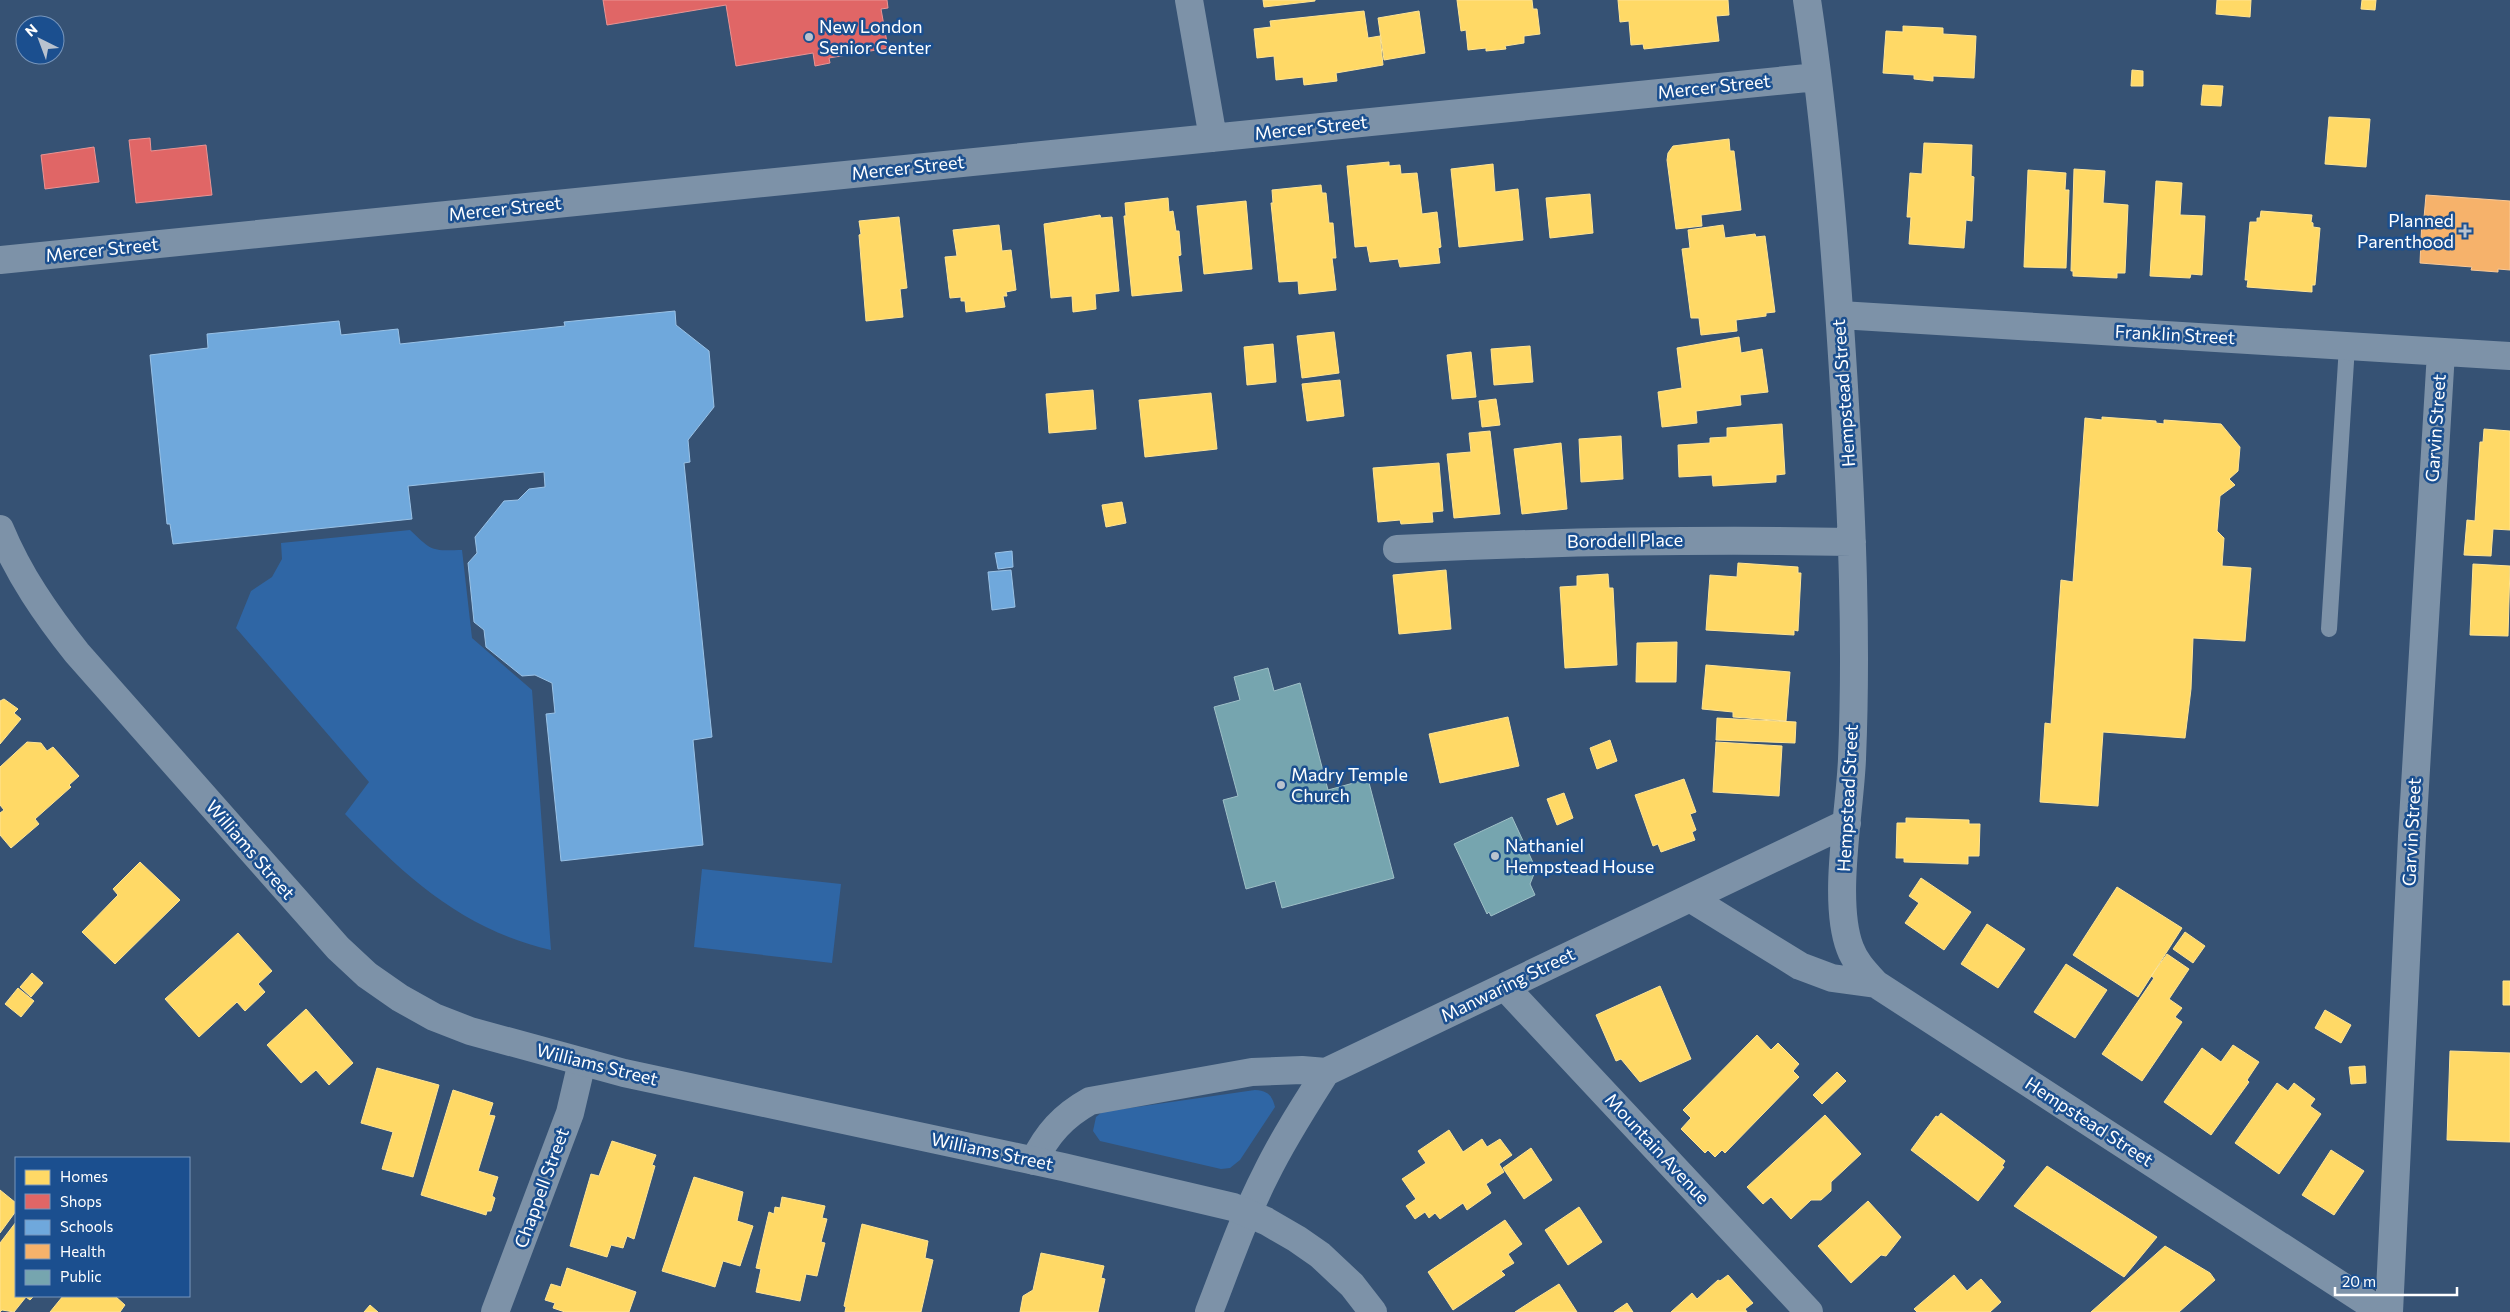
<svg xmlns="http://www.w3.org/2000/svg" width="2510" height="1312" font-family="Commissioner,sans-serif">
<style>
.green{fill:#2f66a5}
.homes{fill:#ffd966;stroke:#ffe494}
.shops{fill:#e06666;stroke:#e99494}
.schools{fill:#6fa8dc;stroke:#9ac2e6}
.health{fill:#f6b26b;stroke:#f9c997}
.public{fill:#76a5af;stroke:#9fc0c7}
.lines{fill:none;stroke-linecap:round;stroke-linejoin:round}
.service{stroke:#7d92a8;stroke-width:16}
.minor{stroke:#7d92a8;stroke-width:28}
.tertiary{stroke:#7d92a8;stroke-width:28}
.poi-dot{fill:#b9c2ce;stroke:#1b4f8f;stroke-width:2}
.labels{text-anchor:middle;stroke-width:5;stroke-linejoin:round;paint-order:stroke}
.poi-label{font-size:18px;fill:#fff;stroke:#1b4f8f;text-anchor:start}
.street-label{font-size:18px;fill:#fff;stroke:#1b4f8f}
</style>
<rect width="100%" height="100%" fill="#365274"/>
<!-- green -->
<path class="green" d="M410,530C432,551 431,551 462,550L472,638L532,690L551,950C462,929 407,878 345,814L369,782L236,628L251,591L272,577L282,559L281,543Z
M702,869L841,884L832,963L694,947Z
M1255,1090C1268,1091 1272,1095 1275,1107L1240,1160L1230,1168L1221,1169L1100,1141L1093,1131L1096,1117L1102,1112Z"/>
<!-- homes -->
<path class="homes" d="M1263,0H1315V1L1264,7Z
M1457,0H1532L1533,9H1537L1540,34L1524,36V43L1505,46L1506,49L1486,51V48L1468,50L1466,30L1461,31Z
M1618,0H1728L1729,15L1716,16L1719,41L1644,49L1643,44L1631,45L1629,21L1620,22Z
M2217,0H2251L2250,17L2216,14Z
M2362,0H2376L2375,10L2361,9Z
M1364,11L1368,38L1380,36L1383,65L1336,73L1337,81L1304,85L1303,77L1276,80L1274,56L1257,58L1254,29L1271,27L1270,21Z
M1419,11L1425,53L1384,60L1378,18Z
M1903,26L1943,28V34L1976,36L1974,78L1933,76V81L1914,79V75L1883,73L1886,31L1903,32Z
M2132,70L2143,71V86H2131Z
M2203,85L2223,86L2221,106L2201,105Z
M2329,117L2370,119L2366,167L2325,164Z
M1729,139L1730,151H1734L1741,210L1701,215L1702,226L1676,229L1667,160L1668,153L1673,146Z
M1924,143L1972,145L1971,176L1974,177L1972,221L1966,220L1964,248L1909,244L1911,217H1907L1910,173L1922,174Z
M1389,162V166L1400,165L1401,174L1417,173L1422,214L1437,212L1441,247L1438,248L1440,263L1400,267L1398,259L1370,262L1367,246L1355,247L1347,166Z
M1493,164L1495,192L1518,189L1523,240L1459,247L1451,169Z
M2074,169L2105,171L2103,203L2128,205L2125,273H2117V278L2073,276V271H2071Z
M2028,170L2066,173L2065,190H2069L2066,268L2024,267Z
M2156,181L2182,183L2180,215L2205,216L2202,275L2191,274L2190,278L2150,276Z
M1321,185L1322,193H1326L1329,223H1333L1336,258H1332L1336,290L1299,294L1298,281L1279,282L1271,203H1273L1272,190Z
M1590,194L1593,233L1550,238L1546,198Z
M1168,198L1169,212L1173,211L1176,231H1179L1181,255L1178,256L1182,291L1132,296L1124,216H1126L1125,203Z
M1246,201L1252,269L1204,274L1197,206Z
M2261,211L2312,215L2311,222L2313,223V227L2320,228L2315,285H2312V292L2247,287L2248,280H2245L2250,222H2257V218H2260Z
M1100,215L1101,218L1112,217L1119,291L1095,294L1096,309L1073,312L1072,296L1051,298L1044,224Z
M899,217L907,288L900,289L903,317L866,321L859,235L861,234L859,221Z
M999,225L1002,251L1011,250L1016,290L1006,292L1007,296H1003L1005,307L966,312L965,301H961V297L950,298L945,257L957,256L953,230Z
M1723,225L1725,238L1755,234L1756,237L1765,236L1775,312L1766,313V316L1736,320L1737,331L1701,335L1699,318H1691L1682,249L1690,248L1688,230Z
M1334,332L1339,373L1302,378L1297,336Z
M1739,337L1741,353L1762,349L1768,392L1740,395L1741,405L1696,411L1697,423L1662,427L1658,392L1682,388L1677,348Z
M1273,344L1276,382L1247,385L1244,347Z
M1530,346L1533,382L1494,385L1491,349Z
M1471,352L1476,397L1452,399L1447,355Z
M1340,380L1344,416L1307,421L1302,384Z
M1093,390L1096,429L1049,433L1046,394Z
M1211,393L1217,449L1145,457L1139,400Z
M1496,399L1500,425L1482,427L1479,401Z
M2102,417L2156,421V423L2164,424V420L2221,424L2240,447L2238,471L2229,479L2235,485L2220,496L2217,531L2224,538L2222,566L2251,568L2245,641L2193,638L2191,689L2185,738L2103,732L2098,806L2040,802L2045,723L2051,724L2061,580L2073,582L2085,418L2102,420Z
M1782,424L1785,474L1776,475V482L1713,486L1712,475L1679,477L1678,445L1710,443V438L1727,437V428Z
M2484,429L2510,431V530L2493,529L2491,556L2464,555L2467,520L2475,521L2480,442H2483Z
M1490,431L1500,514L1454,518L1447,454L1471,452L1469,433Z
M1621,436L1623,479L1581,482L1579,439Z
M1561,443L1567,509L1522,514L1514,449Z
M1439,463L1443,511L1432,512L1433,522L1401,524L1400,520L1378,522L1373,468Z
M1122,502L1126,523L1106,527L1102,505Z
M1738,563L1798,567V573H1801L1798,631L1794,630V635L1706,630L1710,575L1737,577Z
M2473,564L2510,566L2508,636L2470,635Z
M1446,570L1451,629L1399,634L1393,575Z
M1608,574L1609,588H1613L1617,665L1565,668L1560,587L1577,586V576Z
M1677,642L1676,682H1636L1637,643Z
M1706,665L1790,672L1786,721L1733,717V712L1702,709Z
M4,699L18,709L14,713L21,719L0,744V701Z
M1508,717L1519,766L1440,783L1429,734Z
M1717,718L1796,722L1795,743L1716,740Z
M1610,740L1617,761L1597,769L1590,748Z
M27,742L41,743L47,751L53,747L79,776L69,785L71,787L35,819L39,824L11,848L0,835V813L4,810L0,805V767Z
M1716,742L1782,746L1779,796L1713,792Z
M1684,779L1696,812L1690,814L1696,830L1692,832L1695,840L1661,852L1658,844L1653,846L1635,795Z
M1564,793L1573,818L1557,825L1547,799Z
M1906,818L1969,820V824H1980L1979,856H1968V864L1904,862V858H1896L1897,823H1906Z
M140,862L180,900L115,964L82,932L118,895L113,889Z
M1921,878L1971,912L1944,950L1905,923L1919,903L1909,896Z
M2117,887L2182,928L2138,997L2073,955Z
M1987,924L2025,949L1998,988L1961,964Z
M2185,932L2205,946L2193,963L2173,949Z
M238,933L272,971L258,984L265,992L245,1011L237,1002L199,1037L165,999Z
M2167,954L2189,969L2169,999L2182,1008L2175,1017L2182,1022L2142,1081L2102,1054L2154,978L2151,976Z
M2066,964L2107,990L2075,1038L2034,1012Z
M32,973L43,983L31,997L20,987Z
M2503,981H2510V1005H2503Z
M1660,986L1691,1059L1640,1082L1621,1059L1616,1061L1596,1015Z
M18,988L34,1001L21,1017L5,1004Z
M306,1009L353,1063L329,1085L316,1070L301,1083L267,1045Z
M2325,1010L2351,1025L2341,1043L2315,1028Z
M1757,1035L1771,1050L1778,1043L1799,1064L1793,1071L1799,1077L1725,1153L1722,1150L1715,1157L1708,1150L1705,1153L1681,1129L1691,1118L1683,1110Z
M2233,1045L2259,1062L2247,1080L2249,1082L2211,1135L2164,1102L2202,1048L2221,1062Z
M2450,1051L2510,1053V1142L2447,1140Z
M2365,1066L2366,1083L2351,1084L2349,1067Z
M377,1068L439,1085L413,1177L382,1169L393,1132L361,1123Z
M1837,1072L1846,1081L1822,1104L1813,1095Z
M2277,1083L2288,1091L2294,1083L2315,1099L2310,1106L2321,1114L2279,1174L2235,1143Z
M453,1090L493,1103L489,1115L495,1116L478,1171L498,1177L492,1196L495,1198L491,1211H487L486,1215L421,1195Z
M1941,1113L2005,1161L2002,1166L2004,1167L1978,1201L1911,1150L1936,1116L1938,1117Z
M1825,1115L1861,1154L1831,1182V1191L1821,1200H1811L1791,1219L1771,1197L1763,1204L1747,1187Z
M1449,1130L1463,1152L1482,1139L1487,1147L1500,1139L1512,1155L1499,1164L1504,1172L1486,1184L1491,1193L1467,1210L1463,1203L1440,1219L1435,1213L1429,1218L1425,1212L1415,1219L1406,1206L1416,1199L1402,1179L1426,1163L1418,1151Z
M612,1141L656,1155L652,1165L655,1166L634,1239L627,1236L623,1248L611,1245L607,1257L570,1246L591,1174L599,1176Z
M1531,1148L1552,1180L1524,1199L1503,1168Z
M2331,1150L2364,1171L2334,1215L2302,1195Z
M2047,1166L2157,1237L2124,1277L2014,1206Z
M694,1177L743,1192L737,1221L753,1226L740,1266L723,1261L715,1287L662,1271Z
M0,1190L16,1203V1211L0,1233Z
M782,1197L825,1206L822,1218L827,1219L821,1242L825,1243L817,1276L806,1274L800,1301L756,1292L761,1269L756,1268L769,1212L774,1214L775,1207L780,1208Z
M1868,1201L1901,1237L1886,1256L1881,1255L1851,1283L1818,1246Z
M1579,1207L1602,1242L1568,1265L1545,1230Z
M1505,1220L1522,1244L1508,1254L1514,1263L1501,1271L1505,1275L1453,1310L1428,1272Z
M16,1222V1296H34L30,1300L26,1297L14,1312L2,1310L0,1312V1243Z
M862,1224L928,1241L925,1258L933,1260L921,1312H845L846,1307L844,1306Z
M2165,1246L2210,1273L2215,1280L2179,1312H2091Z
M1041,1253L1104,1266L1101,1278L1105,1279L1098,1312H1020L1023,1296L1033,1290Z
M567,1268L636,1292L629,1312H565L553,1308L555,1303L545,1300L551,1284L561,1287Z
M1728,1275L1753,1303L1745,1309L1747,1312H1671L1692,1293L1697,1299L1718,1280L1720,1281Z
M1954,1275L1967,1291L1981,1279L2001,1302L1990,1312H1917L1914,1309Z
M1559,1284L1577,1312H1515L1535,1299Z
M63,1296H115L125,1305L120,1312H50Z
M1627,1303L1633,1312H1614Z
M370,1305L378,1312H364Z"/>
<!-- shops -->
<path class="shops" d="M603,0H887L888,8L881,9L888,48L829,58L830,63L815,66L813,53L736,66L726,5L607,25Z
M150,138L151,151L206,145L212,195L136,203L129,140Z
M94,147L99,182L45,189L41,155Z"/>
<!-- schools -->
<path class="schools" d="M675,311L676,325L709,351L714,407L688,440L690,462L684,463L712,737L693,740L703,845L561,861L546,714L555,713L552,683L535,675L522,676L486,647L484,630L474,622L468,563L477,553L475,537L504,501L518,500L529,489L545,487L544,472L408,486L412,519L173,544L170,524H167L150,355L208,348L207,334L339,321L341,335L398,329L400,344L565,326L564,322Z
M1012,551L1013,567L998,569L995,553Z
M1011,570L1015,607L992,610L988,572Z"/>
<!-- health -->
<path class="health" d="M2426,195L2510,201V270L2498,269V272L2471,270L2472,267L2420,263L2422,218H2424Z"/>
<!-- public -->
<path class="public" d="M1268,668L1274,691L1300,683L1328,790L1368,779L1394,878L1282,908L1275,881L1246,889L1223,800L1238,796L1214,707L1240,700L1234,677Z
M1512,817L1536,869L1530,884L1535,895L1491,916L1489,912L1487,914L1454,844Z"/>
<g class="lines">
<!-- service -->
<path class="service" d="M2329,629L2347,346"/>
<!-- minor -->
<path class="minor" d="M1189,0L1213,138
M1807,0C1827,133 1837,269 1845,404C1852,522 1857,640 1852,759C1850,811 1832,901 1850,948C1855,962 1866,973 1876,984L2382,1312
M0,260L1817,77
M1840,315L2510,356
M1397,549C1549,542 1700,539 1852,542
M1690,898L1800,966L1832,978L1876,984
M1505,987L1809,1312
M1034,1161C1047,1134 1063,1116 1090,1101L1252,1072L1302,1070L1326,1072L1847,823
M495,1312L570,1113L582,1062
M1209,1312C1227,1266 1243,1219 1266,1174C1283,1139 1305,1105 1326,1072
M2389,1312L2412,836L2441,352"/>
<!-- tertiary -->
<path class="tertiary" d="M0,529C19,575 46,614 77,653L338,948L367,975L400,998L434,1017L470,1031L624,1073L1063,1167L1233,1207L1266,1221L1297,1239L1320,1255L1352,1285L1373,1312"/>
</g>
<!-- markers -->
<g class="poi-dot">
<circle cx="809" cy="37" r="5"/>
<path d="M2462.5 223.5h5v5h5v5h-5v5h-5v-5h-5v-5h5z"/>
<circle cx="1281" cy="785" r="5"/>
<circle cx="1495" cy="856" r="5"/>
</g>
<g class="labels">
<!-- poi labels -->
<g class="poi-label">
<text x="819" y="33">New London<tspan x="819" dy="21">Senior Center</tspan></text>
<text x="2454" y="227" text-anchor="end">Planned<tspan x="2454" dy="21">Parenthood</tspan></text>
<text x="1291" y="781">Madry Temple<tspan x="1291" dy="21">Church</tspan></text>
<text x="1505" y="852">Nathaniel<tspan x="1505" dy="21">Hempstead House</tspan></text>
</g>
<!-- street labels -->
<g class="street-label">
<text transform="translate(1714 87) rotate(-6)" y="6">Mercer Street</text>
<text transform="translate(1311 128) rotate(-6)" y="6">Mercer Street</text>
<text transform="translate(908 168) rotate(-6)" y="6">Mercer Street</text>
<text transform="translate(505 209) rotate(-6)" y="6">Mercer Street</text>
<text transform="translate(102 250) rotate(-6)" y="6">Mercer Street</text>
<text transform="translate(2175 335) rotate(3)" y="6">Franklin Street</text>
<text transform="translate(1844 393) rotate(-94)" y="6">Hempstead Street</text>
<text transform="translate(2436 428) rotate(-86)" y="6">Garvin Street</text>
<text transform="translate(1625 541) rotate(-1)" y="6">Borodell Place</text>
<text transform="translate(1848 798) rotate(-87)" y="6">Hempstead Street</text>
<text transform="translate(2412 832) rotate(-87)" y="6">Garvin Street</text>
<text transform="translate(250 850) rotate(49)" y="6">Williams Street</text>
<text transform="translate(1508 985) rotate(-26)" y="6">Manwaring Street</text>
<text transform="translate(597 1065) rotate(14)" y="6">Williams Street</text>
<text transform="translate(2089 1122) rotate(33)" y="6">Hempstead Street</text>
<text transform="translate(1657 1149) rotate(47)" y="6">Mountain Avenue</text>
<text transform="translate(992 1152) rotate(12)" y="6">Williams Street</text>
<text transform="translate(542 1188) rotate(-70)" y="6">Chappell Street</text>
</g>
</g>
<!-- legend -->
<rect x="15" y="1157" width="175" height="140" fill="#1b4f8f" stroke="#7695bc"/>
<rect x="25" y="1170" width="25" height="15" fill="#ffd966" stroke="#7695bc"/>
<text x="60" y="1182" font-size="15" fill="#ffffff">Homes</text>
<rect x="25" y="1194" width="25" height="15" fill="#e06666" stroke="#7695bc"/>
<text x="60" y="1207" font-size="15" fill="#ffffff">Shops</text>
<rect x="25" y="1220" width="25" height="15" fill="#6fa8dc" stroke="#7695bc"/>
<text x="60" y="1232" font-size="15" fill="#ffffff">Schools</text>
<rect x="25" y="1244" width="25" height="15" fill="#f6b26b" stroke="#7695bc"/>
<text x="60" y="1257" font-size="15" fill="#ffffff">Health</text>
<rect x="25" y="1270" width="25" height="15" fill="#76a5af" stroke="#7695bc"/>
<text x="60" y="1282" font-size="15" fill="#ffffff">Public</text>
<!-- north arrow -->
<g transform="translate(40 40) rotate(318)"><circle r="24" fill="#1b4f8f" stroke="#7695bc"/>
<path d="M0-4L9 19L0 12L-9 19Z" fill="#b9c2ce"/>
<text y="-8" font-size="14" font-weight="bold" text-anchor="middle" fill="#ffffff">N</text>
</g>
<!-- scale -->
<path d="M2335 1287v8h122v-8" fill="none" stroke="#ffffff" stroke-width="2.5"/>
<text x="2342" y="1287" font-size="15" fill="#ffffff" stroke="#1b4f8f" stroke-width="4" paint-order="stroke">20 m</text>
</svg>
